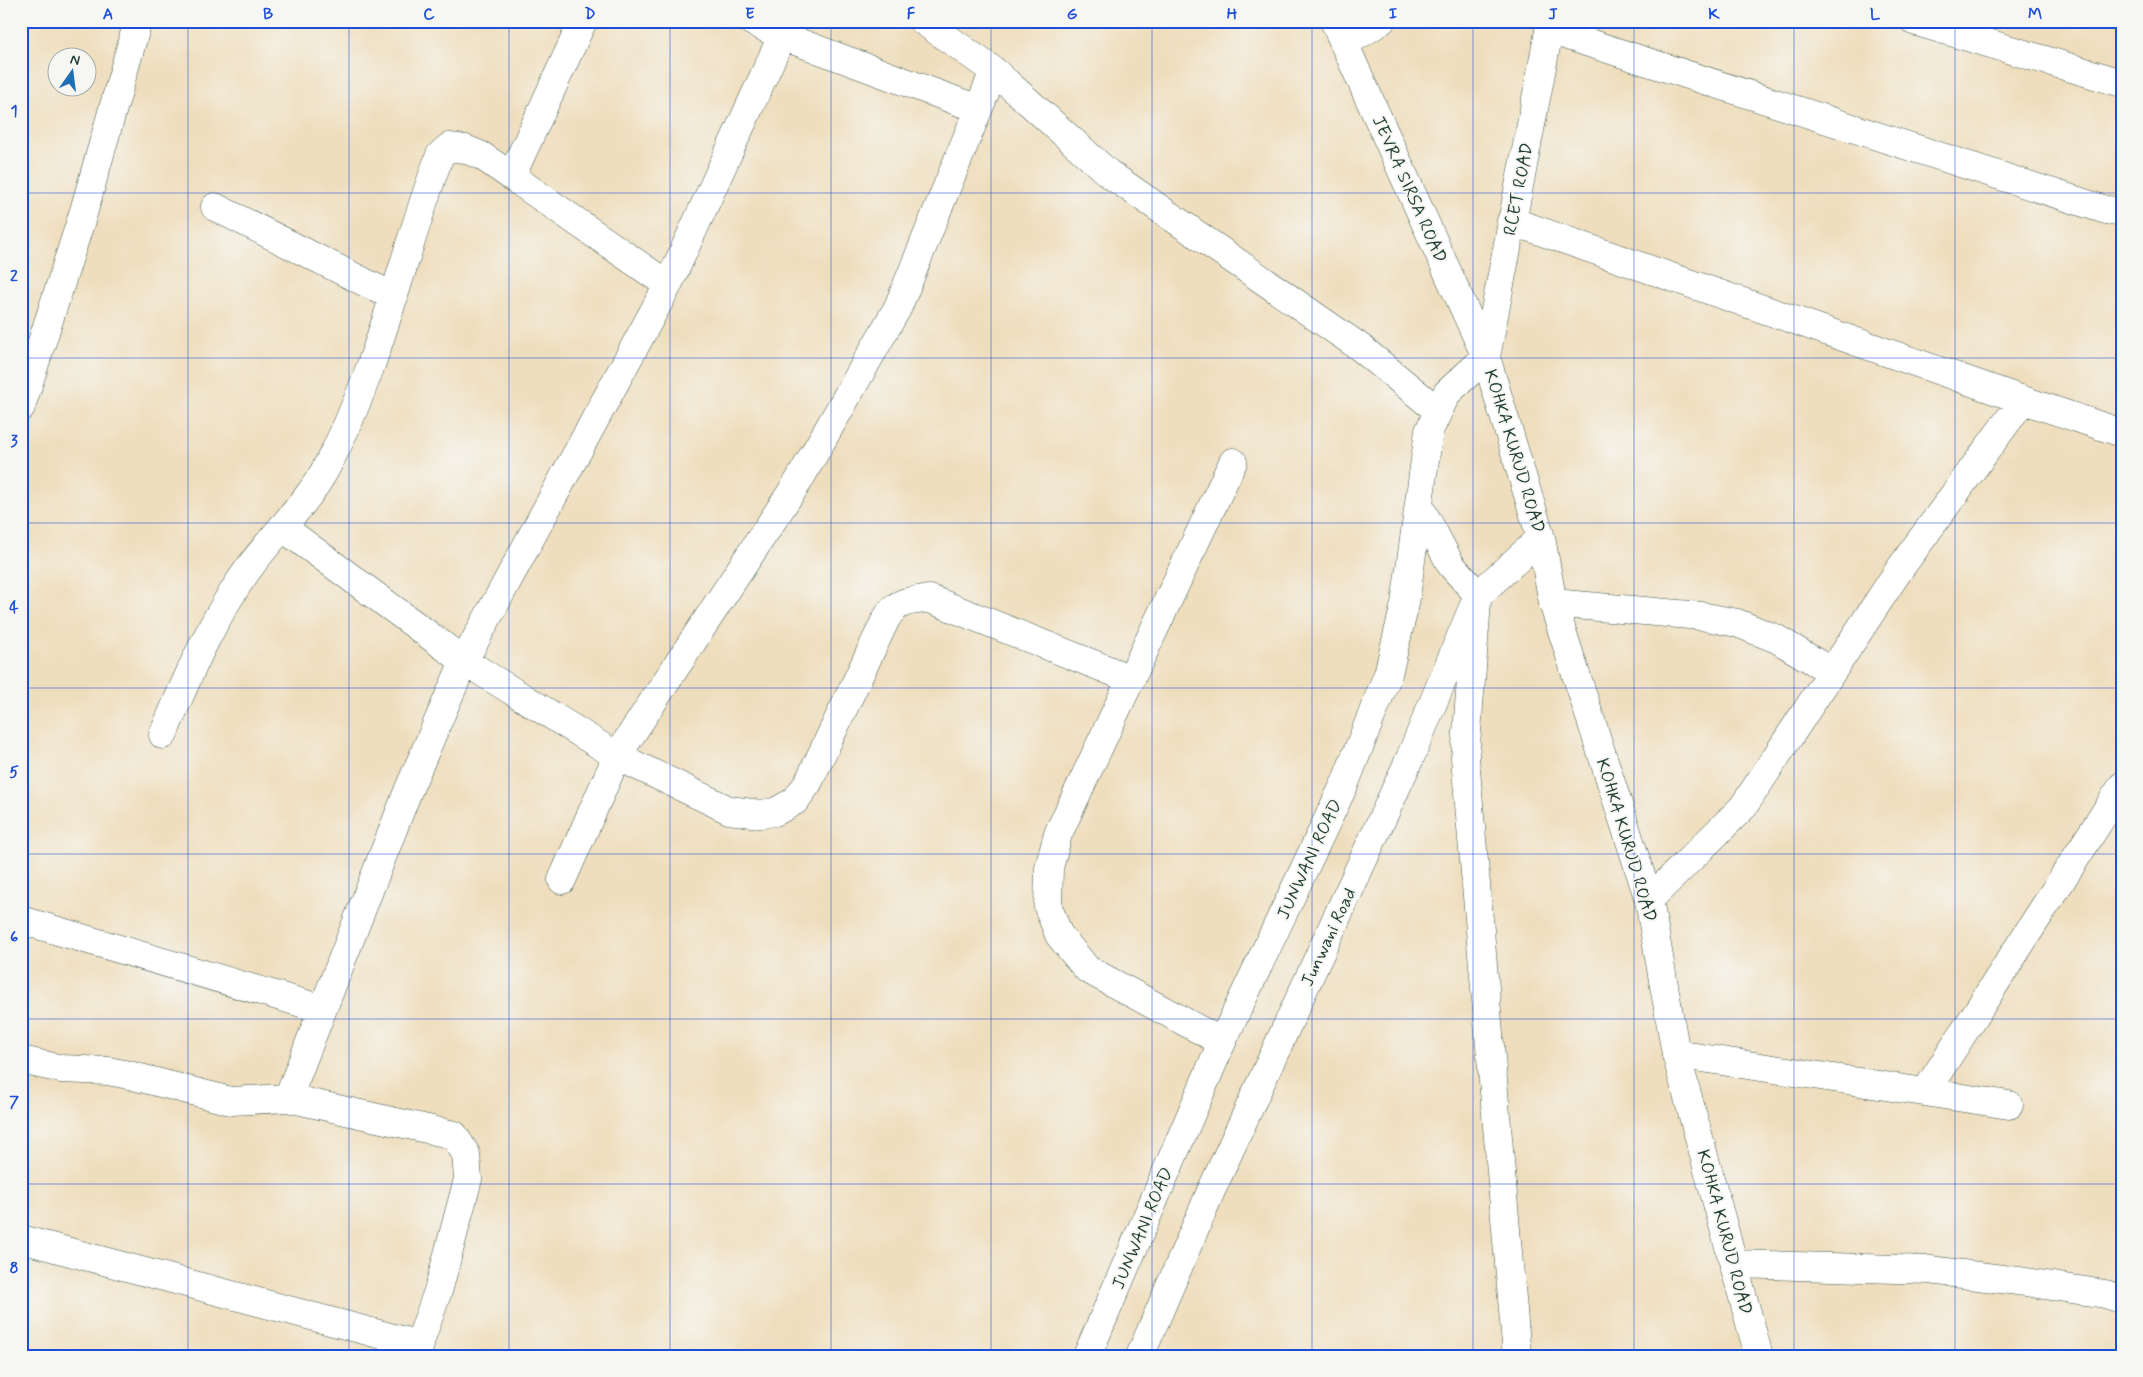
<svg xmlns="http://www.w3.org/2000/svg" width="2143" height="1377" font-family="Mynerve,sans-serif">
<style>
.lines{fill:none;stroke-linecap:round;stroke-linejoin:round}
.street-casing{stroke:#3e5549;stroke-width:29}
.secondary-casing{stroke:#3e5549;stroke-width:29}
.street{stroke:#fff;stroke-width:28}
.secondary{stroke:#fff;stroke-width:28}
.grid{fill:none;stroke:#1d4ed8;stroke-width:1;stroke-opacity:0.55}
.labels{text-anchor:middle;stroke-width:4;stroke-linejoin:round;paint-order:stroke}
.street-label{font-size:18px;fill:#1f3d34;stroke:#f6f6f2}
.neatline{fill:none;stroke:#1d4ed8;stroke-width:2}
.grid-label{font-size:16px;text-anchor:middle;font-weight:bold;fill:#1d4ed8}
</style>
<rect width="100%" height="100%" fill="#f6f6f2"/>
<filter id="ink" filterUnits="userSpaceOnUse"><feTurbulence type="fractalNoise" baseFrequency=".02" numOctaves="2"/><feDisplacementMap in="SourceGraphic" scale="10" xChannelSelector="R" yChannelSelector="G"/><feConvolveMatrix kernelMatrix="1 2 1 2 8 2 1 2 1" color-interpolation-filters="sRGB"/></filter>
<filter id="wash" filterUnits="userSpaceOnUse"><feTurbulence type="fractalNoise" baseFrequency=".0096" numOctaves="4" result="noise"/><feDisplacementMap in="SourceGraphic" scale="20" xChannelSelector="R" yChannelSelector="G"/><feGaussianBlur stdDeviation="1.12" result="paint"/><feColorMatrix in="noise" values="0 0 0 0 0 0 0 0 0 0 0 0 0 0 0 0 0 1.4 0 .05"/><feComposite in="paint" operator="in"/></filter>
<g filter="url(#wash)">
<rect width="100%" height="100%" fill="#efdebd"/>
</g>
<g filter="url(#ink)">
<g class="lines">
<defs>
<path id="street" d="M751,21L782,36L978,109
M923,21L994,71L1108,173L1361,348L1438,411
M1914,21L2122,83
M1549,30L2106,210L2122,211
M1344,44L1381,21
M512,175L583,21
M215,207L394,297
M1511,221L2023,400
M21,407L83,214L138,21
M282,527L464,661L668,285L782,36
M1477,602L1465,758L1517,1356
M1553,603L1701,616L1737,623L1777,639L1832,672
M163,735C188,675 213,616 252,564C275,533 308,502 326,468C379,370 401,259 440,155L449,147L465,149L482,156L668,285
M562,880L617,756L729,810L760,814L775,812L795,801L808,783L886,619C896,601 910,600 930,599L1131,679
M1649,900L1743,807L1899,570L2023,400L2122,433
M21,920L322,1009
M1222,1042L1087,969L1059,935L1048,907L1049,868L1058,834L1233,462
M1676,1054L2009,1105
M21,1060L62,1069L108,1071L129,1075L231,1101L288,1098L454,1135L466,1154L468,1179L439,1288L415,1356
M1926,1091L2122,786
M288,1098L408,791L464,661L617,756L798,482L898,307L994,71
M21,1239L420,1345
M1734,1264L1930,1270L2026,1282L2105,1294L2122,1299"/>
<path id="secondary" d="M1334,21L1486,357L1541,538L1553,603L1649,900L1676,1054L1759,1356
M1486,357L1551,21
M1419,505L1451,565L1478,595
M1087,1356L1222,1042L1345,783L1388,674L1405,604L1429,431L1447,393L1486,357
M1140,1356L1211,1191L1410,758L1478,595L1541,538"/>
</defs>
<!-- street casing -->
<use href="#street" class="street-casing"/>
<!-- secondary casing -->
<use href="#secondary" class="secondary-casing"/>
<!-- street -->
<use href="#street" class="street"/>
<!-- secondary -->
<use href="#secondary" class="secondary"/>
</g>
</g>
<!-- grid -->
<path class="grid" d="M188,21V1356M349,21V1356M509,21V1356M670,21V1356M831,21V1356M991,21V1356M1152,21V1356M1312,21V1356M1473,21V1356M1634,21V1356M1794,21V1356M1955,21V1356M21,193H2122M21,358H2122M21,523H2122M21,688H2122M21,854H2122M21,1019H2122M21,1184H2122"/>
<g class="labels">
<!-- street labels -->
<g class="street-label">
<text transform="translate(1410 189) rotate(66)" y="6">JEVRA SIRSA ROAD</text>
<text transform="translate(1518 189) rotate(-79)" y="6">RCET ROAD</text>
<text transform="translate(1515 451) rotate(73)" y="6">KOHKA KURUD ROAD</text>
<text transform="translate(1627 840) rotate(73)" y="6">KOHKA KURUD ROAD</text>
<text transform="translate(1309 859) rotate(-65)" y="6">JUNWANI ROAD</text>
<text transform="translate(1328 937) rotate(-65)" y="6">Junwani Road</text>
<text transform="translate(1142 1228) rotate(-67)" y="6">JUNWANI ROAD</text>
<text transform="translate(1725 1232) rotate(75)" y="6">KOHKA KURUD ROAD</text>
</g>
</g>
<!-- margin -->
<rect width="2143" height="1377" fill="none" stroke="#f6f6f2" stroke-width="55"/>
<!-- north arrow -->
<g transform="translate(72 72) rotate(14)"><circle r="24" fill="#f6f6f2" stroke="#a0aca6"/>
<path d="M0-4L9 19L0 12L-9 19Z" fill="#1f6fb2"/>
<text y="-8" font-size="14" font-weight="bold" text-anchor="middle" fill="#1f3d34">N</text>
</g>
<rect x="28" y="28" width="2088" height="1322" class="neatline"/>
<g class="grid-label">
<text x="108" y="19">A</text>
<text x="268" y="19">B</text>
<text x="429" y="19">C</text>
<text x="590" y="19">D</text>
<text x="750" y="19">E</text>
<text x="911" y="19">F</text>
<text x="1072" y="19">G</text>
<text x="1232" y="19">H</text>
<text x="1393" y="19">I</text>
<text x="1553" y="19">J</text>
<text x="1714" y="19">K</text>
<text x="1875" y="19">L</text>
<text x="2035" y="19">M</text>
<text x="14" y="116">1</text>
<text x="14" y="281">2</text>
<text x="14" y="446">3</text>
<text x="14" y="612">4</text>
<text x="14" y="777">5</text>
<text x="14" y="942">6</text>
<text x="14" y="1107">7</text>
<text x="14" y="1273">8</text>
</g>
</svg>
